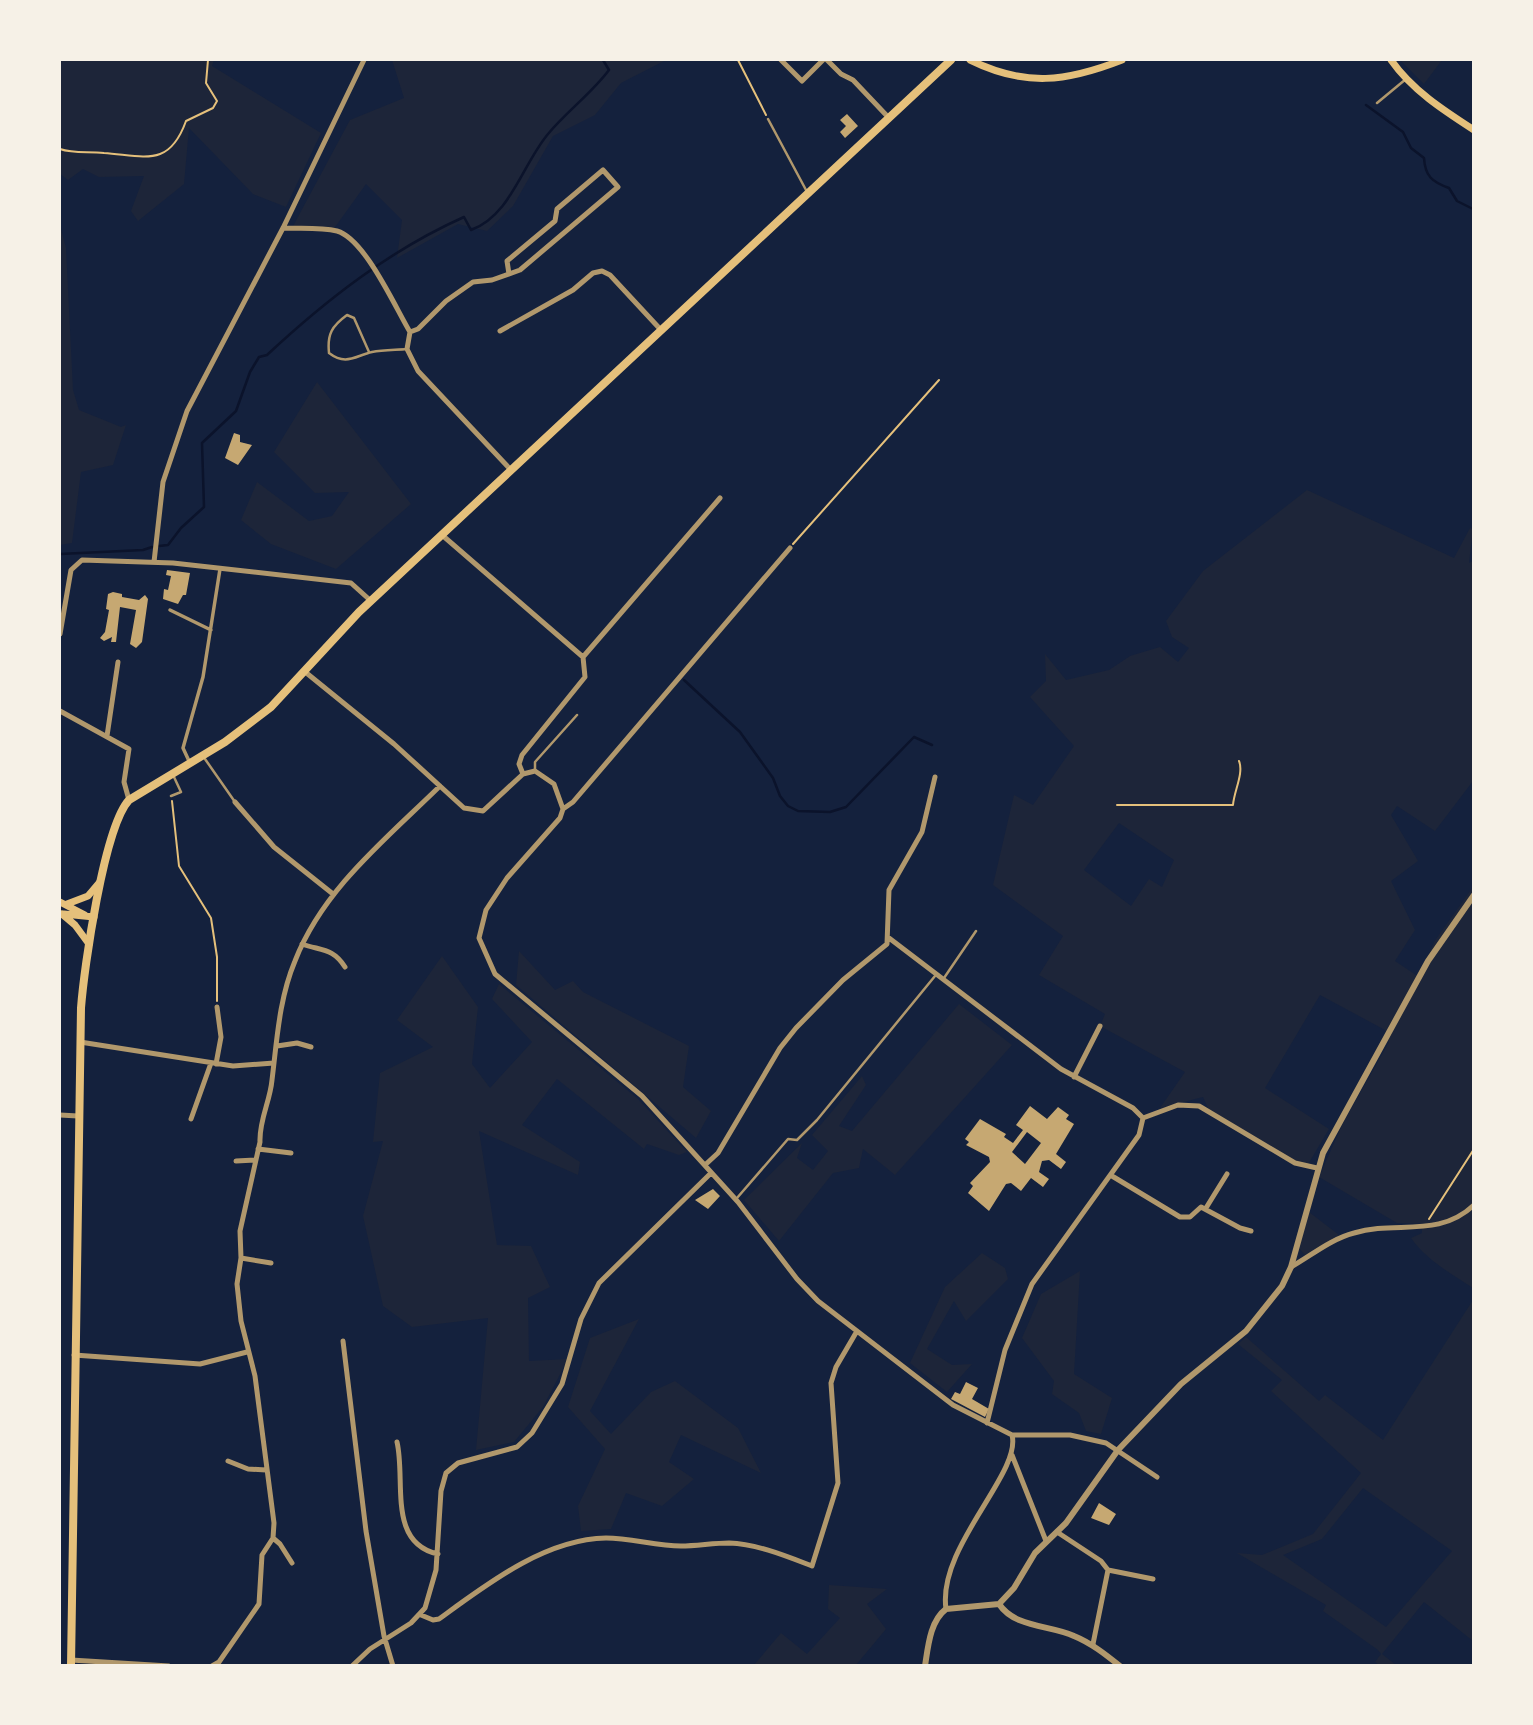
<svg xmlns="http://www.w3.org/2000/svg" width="1533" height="1725" font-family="'Crimson Pro',serif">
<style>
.green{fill:#1d2539;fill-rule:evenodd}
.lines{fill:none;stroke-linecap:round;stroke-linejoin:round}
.stream{stroke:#0b132b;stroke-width:2.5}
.building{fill:#c6a872;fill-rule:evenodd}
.path{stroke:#e5c07b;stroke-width:2}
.service{stroke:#b1986c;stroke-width:2.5}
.pedestrian{stroke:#b1986c;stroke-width:3.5}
.minor{stroke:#b1986c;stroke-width:5}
.tertiary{stroke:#b1986c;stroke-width:6}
.secondary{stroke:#e5c07b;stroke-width:7}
.primary{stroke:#e5c07b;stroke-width:8}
</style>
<rect width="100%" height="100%" fill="#14213d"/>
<!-- green -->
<path class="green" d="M60,60H214L212,66L321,133L286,207L253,194L189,128L184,184L138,221L131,211L144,176L99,177L83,169L68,180L60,174Z
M392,60H666L621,83L595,115L553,136L513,206L487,231L458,224L397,258L402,220L366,184L333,230L292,228L350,120L404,98Z
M1400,60H1442L1424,84Z
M60,225L66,248L73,390L79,410L121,427L126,425L113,465L81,472L72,543L60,545Z
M317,382L411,504L336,569L271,544L241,520L257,482L309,521L332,516L349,492L315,493L274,452Z
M1307,490L1454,558L1470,528L1473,529L1469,563L1473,561V781L1435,831L1397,806L1391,815L1418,861L1391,881L1415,930L1395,961L1419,977L1434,942L1473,887V1288C1452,1274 1426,1260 1411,1238L1422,1233V1224L1397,1223L1319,1177L1342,1125L1389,1042L1385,1030L1320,995L1265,1088L1329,1129L1307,1166L1301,1165L1211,1115L1203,1097L1160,1108L1185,1072L1100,1026L1105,1014L1039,975L1063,936L993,885L1014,795L1033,805L1074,746L1030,697L1046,681L1045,654L1066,680L1109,670L1130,656L1160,647L1178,662L1189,648L1172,637L1166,621L1203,571ZM1119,823L1174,860L1162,887L1149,879L1131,906L1084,870Z
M519,951L555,990L573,981L583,992L689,1046L683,1087L711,1111L696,1138L516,985Z
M442,956L478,1007L472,1064L490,1088L532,1042L492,999L499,984L638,1099L687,1152L679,1155L647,1144L644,1149L557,1079L522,1125L580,1162L578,1175L479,1131L497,1245L531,1246L550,1287L528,1298L529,1361L568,1359L543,1407L514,1442L476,1450L488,1318L412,1327L383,1306L363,1216L383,1141L373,1142L380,1073L433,1047L397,1020Z
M959,1004L1012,1045L895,1175L863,1149L859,1168L833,1173L779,1241L744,1200L802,1143L797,1158L813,1170L828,1151L812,1135L862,1076L866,1085L839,1126L852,1131Z
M1309,1212L1339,1235L1305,1255L1299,1248Z
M982,1253L1005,1268L1008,1279L966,1321L954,1301L927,1349L952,1365L972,1364L947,1392L910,1363L945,1287Z
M1080,1271L1074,1374L1112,1398L1101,1434L1086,1431L1079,1413L1052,1394L1054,1381L1022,1338L1041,1294Z
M1473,1300V1641L1424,1602L1382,1654L1396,1665H1379L1375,1662L1381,1654L1378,1650L1323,1611L1326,1605L1237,1553L1262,1555L1313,1534L1361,1473L1271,1391L1282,1380L1238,1344L1246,1337L1319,1401L1325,1395L1383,1440ZM1363,1488L1452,1551L1386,1627L1283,1555L1322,1539Z
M639,1319L590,1411L611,1434L651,1392L675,1381L738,1428L761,1473L681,1435L669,1462L694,1479L662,1506L626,1493L611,1529L581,1531L578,1506L605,1449L568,1407L590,1338Z
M829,1585L887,1589L867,1604L886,1629L856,1665H754L781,1633L807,1654L840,1618L828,1609Z"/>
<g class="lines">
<!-- stream -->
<path class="stream" d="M1050,60H1069
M1366,105L1403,132L1411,148L1424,158C1425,176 1432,182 1449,188L1457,201L1473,209
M159,546L168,545L181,528L204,507L202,443L236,411L250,372L259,357L267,355C326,300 390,250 464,217L471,230C511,215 522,165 548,134C567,111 591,94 609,70L603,60
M60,554L143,550L152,547
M684,680L740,732L773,778L780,796L788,806L798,811L830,812L846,807L914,737L932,745"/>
</g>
<!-- building -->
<path class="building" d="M847,114L858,126L845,138L840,132L846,126L840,120Z
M234,433L240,435V442L252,445L238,465L225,458Z
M167,570L190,573L186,595H183L178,604L163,599L164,589L168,590L171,576L166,575Z
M113,592L122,594V597L139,600L145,595L148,599L142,642L136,648L130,644L136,610L120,607L116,642H111L112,637L104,641L100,638L105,632L109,610L106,609L108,594Z
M1030,1106L1047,1119L1058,1107L1069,1115L1066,1119L1074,1124L1056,1154L1066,1162L1061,1169L1049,1160L1042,1161L1039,1172L1049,1179L1043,1187L1031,1178L1021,1191L1011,1183L1006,1184L989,1211L968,1193L973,1186L970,1183L990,1162L989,1157L966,1145L969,1142L965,1139L980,1119L1006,1134L1004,1137L1013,1143L1023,1130L1016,1125ZM1027,1132L1041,1143L1025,1164L1012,1152Z
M713,1189L720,1196L708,1209L695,1200Z
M966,1382L978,1388L972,1399L989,1409L985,1417L951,1399L955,1392L960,1394Z
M1099,1503L1116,1514L1109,1525L1091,1518Z"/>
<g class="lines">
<!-- path -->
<path class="path" d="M738,60L766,115
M60,149C74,154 89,151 104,153C145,156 169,168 186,121L213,108L217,101L206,83L208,60
M793,544L939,380
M172,801L179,866L211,918L217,957V1001
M1117,805H1233C1234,791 1244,773 1239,761
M1429,1219L1474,1149"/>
<!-- service -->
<path class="service" d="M1377,103L1406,79
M768,119L806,190
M369,352L354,318L347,315C332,326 327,334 329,353C346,366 355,356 372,352C383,350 396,350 407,349
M205,759L235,802
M535,771V762L577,715
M171,796L181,792L174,777
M944,978L976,931
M737,1198L788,1139L797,1140L817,1120L935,976"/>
<!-- pedestrian -->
<path class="pedestrian" d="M170,610L211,630
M189,761L183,748L203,677L220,569"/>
<!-- minor -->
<path class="minor" d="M781,60L802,81L823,60
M827,60L841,74L853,80L889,118
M283,228C300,229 320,227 337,231C365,239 395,307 410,332
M500,331L573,290L593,273L602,271L610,275L661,330
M410,332L418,329L446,301L473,282L492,280L520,270L618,187L603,170L557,209L555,221L507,261L509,274
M410,332L407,349L418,371L511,470
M442,535L583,657
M154,562L163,482L187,411L283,228L364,60
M60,634L71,570L82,560L173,563L351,583L371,601
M583,657L720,498
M304,671L394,744L464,808L483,811L523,774L535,771L554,784L563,809
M60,711L129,749L124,782L129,800
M107,736L118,662
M523,774L519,764L522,755L585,677L583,657
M235,802L274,847L333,894
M563,809L560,818L507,878L486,910L479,938L495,974L642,1096L738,1202L797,1279L818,1301L953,1405L1012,1435
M563,809L573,802L790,548
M889,938L1061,1069L1133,1108L1143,1118L1139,1135L1032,1284L1005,1350L987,1423
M302,944C322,951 333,948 345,967
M80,1042L233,1066L274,1063
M277,1046L297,1043L311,1047
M216,1064L221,1037L217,1007
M1074,1077L1100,1026
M60,1115L78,1116
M1143,1118L1178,1105L1199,1106L1295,1163L1317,1168
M191,1119L211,1063
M258,1149L291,1153
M236,1161L255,1160
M705,1165L718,1153L780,1048L796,1028L843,980L887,944L889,890L922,832L935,777
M1112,1176L1180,1217H1190L1201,1207L1240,1228L1251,1231
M1206,1208L1227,1174
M241,1258L271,1263
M1291,1267C1312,1255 1331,1239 1354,1233C1396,1220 1438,1239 1474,1205
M343,1341L366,1531L384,1636L393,1666
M74,1355L200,1364L247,1352
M1012,1435H1070L1106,1443L1157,1477
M397,1442C406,1480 387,1543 438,1554
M1012,1455L1046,1541
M228,1461L248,1469L266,1470
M1057,1532L1101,1561L1108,1570L1093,1644
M292,1563L280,1544L273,1538L274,1523L255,1376L241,1321L237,1284L241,1258L240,1231L260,1142C259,1120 270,1102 272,1080C277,1040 279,999 295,961C323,889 386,839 440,786
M1108,1570L1153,1579
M946,1609C937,1547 1022,1473 1012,1435
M421,1615L433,1620L439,1619C487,1584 545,1539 606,1538C631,1538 656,1546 681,1546C697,1546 713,1543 729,1543C757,1544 786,1556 812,1566L838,1483L831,1383L836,1367L857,1331
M71,1660L169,1666
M212,1666L219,1662L259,1604L262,1555L273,1538
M352,1666L370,1649L411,1623L425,1608L436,1570L441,1491L446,1473L458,1463L517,1447L532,1433L562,1384L581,1319L599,1283L710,1174"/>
<!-- tertiary -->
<path class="tertiary" d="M999,1604L1014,1588L1035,1553L1066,1523L1118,1450L1181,1384L1246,1331L1282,1286L1291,1267L1323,1153L1428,961L1474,895
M999,1604C1015,1628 1050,1625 1074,1636C1091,1643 1105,1654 1120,1666
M925,1666C928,1647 930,1621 946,1609L999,1604"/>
<!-- secondary -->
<path class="secondary" d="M970,60C1025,87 1066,82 1122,60
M1391,60C1412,90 1443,110 1474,130
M60,902L85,915
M67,904L88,896L99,883
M62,914L75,925L89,944
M64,914L94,917"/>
<!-- primary -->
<path class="primary" d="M71,1666L81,1008C84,968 104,827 129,800L225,742L271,707L359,612L951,60"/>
</g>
<!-- border -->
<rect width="1533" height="1725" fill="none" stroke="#f6f1e7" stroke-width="122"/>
</svg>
